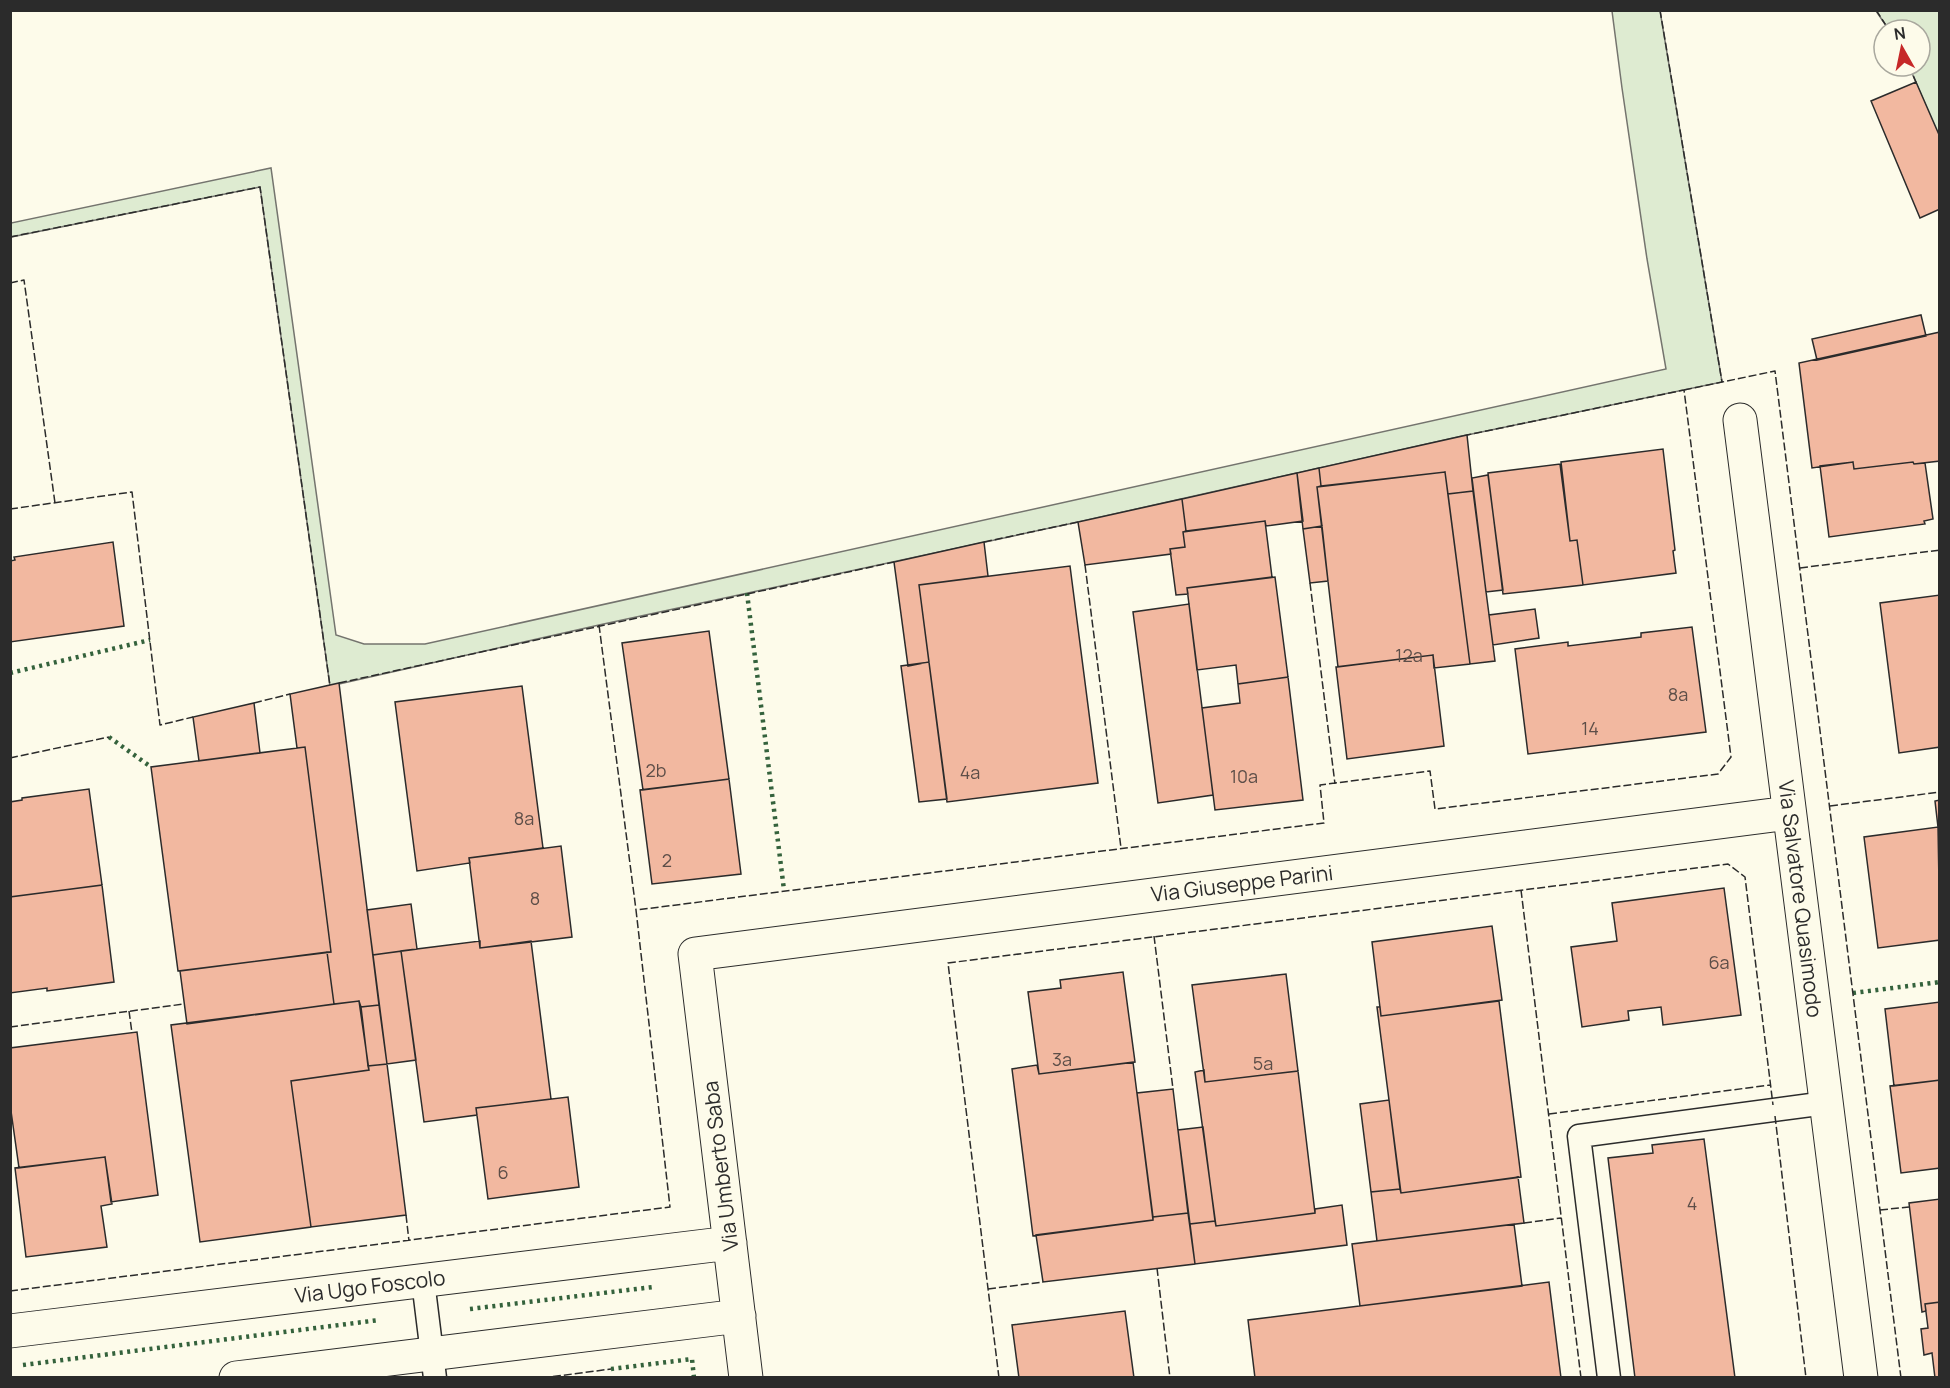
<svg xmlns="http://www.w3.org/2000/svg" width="1950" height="1388" font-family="Manrope,sans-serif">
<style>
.green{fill:#deebd1;stroke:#74746e;stroke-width:1.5}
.building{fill:#f2b8a0;stroke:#2b2b2b;stroke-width:1.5}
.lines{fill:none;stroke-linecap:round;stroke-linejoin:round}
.service-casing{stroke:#2b2b2b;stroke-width:25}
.minor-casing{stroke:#2b2b2b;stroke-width:35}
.service{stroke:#fdfbea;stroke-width:22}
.minor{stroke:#fdfbea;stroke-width:33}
.hedge{stroke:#34623c;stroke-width:4.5;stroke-dasharray:3 4.5;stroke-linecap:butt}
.fence{stroke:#2b2b2b;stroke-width:1.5;stroke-dasharray:8 3;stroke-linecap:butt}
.labels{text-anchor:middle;stroke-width:4.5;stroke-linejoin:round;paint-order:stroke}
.number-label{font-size:18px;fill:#5d4e48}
.street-label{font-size:21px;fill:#2b2b2b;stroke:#fdfbea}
</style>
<rect width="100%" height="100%" fill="#fdfbea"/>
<!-- green -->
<path class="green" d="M1612,11H1660L1722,382L1467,435L1078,522L599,625L330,686L260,187L11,237V223L271,168L336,635L364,644H425L1666,369L1647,259L1622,88Z
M1876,11H1939V137L1909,66H1920V30H1889Z"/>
<!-- building -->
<path class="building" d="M1916,82L1940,137V209L1920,218L1871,101Z
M1921,315L1926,336L1817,360L1812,339Z
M1940,332V461L1914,464L1913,462L1854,469L1853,462L1812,468L1799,363Z
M1467,435L1473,491L1448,494L1445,472L1321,486L1319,468Z
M1663,449L1675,550L1673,551L1676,573L1583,585L1577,540L1570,541L1561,462Z
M1853,462L1854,469L1913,462L1914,464L1925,463L1933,519L1924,521L1925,524L1829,537L1820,466Z
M1560,464L1570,541L1577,540L1583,585L1503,594L1488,473Z
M1319,468L1321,486L1317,487L1322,526L1303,529L1297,473Z
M1445,472L1470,664L1434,668L1433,655L1338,667L1317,487Z
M1297,473L1303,521L1266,526L1265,521L1186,531L1182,499Z
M1488,475L1503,590L1486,592L1472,478Z
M1473,491L1495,661L1470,664L1448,494Z
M1182,499L1186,531L1183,532L1185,547L1170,549L1171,554L1085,565L1078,522Z
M1265,521L1272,577L1187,588L1188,594L1176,595L1170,549L1185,547L1183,532Z
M1322,526L1328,581L1310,583L1303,529Z
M113,542L124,626L10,642V561L15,560L14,557Z
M984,542L988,576L919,585L929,662L908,666L894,562Z
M1070,566L1098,783L947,802L919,585Z
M1275,577L1288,677L1238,684L1236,665L1197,670L1187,588Z
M1940,595V747L1899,753L1880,603Z
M1189,604L1213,795L1158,803L1133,612Z
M1535,609L1539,638L1493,645L1489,615Z
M1692,627L1706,732L1528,754L1515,649L1568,642V646L1641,637V633Z
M709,631L729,779L643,790L622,643Z
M1433,655L1444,746L1347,759L1336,667Z
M929,662L947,799L919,802L901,666Z
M1288,677L1303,800L1215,810L1202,708L1240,703L1238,684Z
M339,683L379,1005L361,1007L359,1001L334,1004L327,952H331L305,747L297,748L290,694Z
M522,686L543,848L469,858L470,863L417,871L395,702Z
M254,703L260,753L199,761L193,717Z
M305,747L331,952L178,971L151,767Z
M729,779L741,874L652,884L640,790Z
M89,789L102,885L10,897V802L22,800V798Z
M1940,800V827H1938L1935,801Z
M1938,827L1940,940L1878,948L1864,837Z
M561,846L572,937L480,948L469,858Z
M102,885L114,982L47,991V988L10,993V897Z
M1724,888L1741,1015L1663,1025L1661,1007L1628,1011L1629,1020L1582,1027L1571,947L1617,941L1612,903Z
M411,904L417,949L373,955L367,910Z
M1492,926L1502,1000L1381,1016L1372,942Z
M480,941V948L531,941L551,1099L476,1108L477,1115L424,1122L401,951Z
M401,951L416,1060L387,1064L373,955Z
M327,952L334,1004L187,1024L180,971Z
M1123,972L1135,1062L1039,1074L1028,992L1061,988L1060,980Z
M1286,974L1298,1071L1205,1082L1192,985Z
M359,1001L369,1070L291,1081L311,1227L200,1242L171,1025Z
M1499,1001L1521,1177L1401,1193L1377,1007H1380L1381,1016Z
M1940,1002V1080L1894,1086L1885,1009Z
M379,1005L387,1064L368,1066L361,1007Z
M137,1032L158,1195L111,1202L105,1157L19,1168L10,1104V1048Z
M1133,1062L1153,1220L1033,1236L1012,1069L1037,1065L1039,1074Z
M387,1064L406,1215L311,1227L291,1081L369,1070L368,1066Z
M1204,1070L1205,1082L1298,1071L1315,1213L1216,1226L1195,1072Z
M1940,1080V1168L1901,1173L1890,1086Z
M1173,1089L1188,1213L1153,1217L1137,1093Z
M568,1097L579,1187L488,1199L476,1108Z
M1389,1100L1400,1189L1371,1192L1360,1104Z
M1203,1127L1215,1221L1190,1224L1178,1130Z
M1704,1139L1735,1378H1635L1608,1158L1653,1153L1652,1145Z
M105,1157L112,1204L101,1206L107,1247L26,1257L15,1168Z
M1518,1177L1524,1223L1377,1241L1371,1192L1400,1189L1401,1193Z
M1940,1199V1302L1925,1304L1926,1311L1922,1312L1909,1203Z
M1342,1205L1347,1245L1195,1264L1190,1224L1215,1221L1216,1226L1315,1213V1209Z
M1188,1213L1195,1264L1043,1282L1036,1235L1153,1220V1217Z
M1514,1224L1522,1286L1360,1306L1352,1244Z
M1549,1282L1561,1378H1255L1248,1320Z
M1940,1302V1378H1935L1932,1353L1924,1355L1921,1329L1928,1328L1925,1304Z
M1125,1311L1134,1378H1019L1012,1325Z"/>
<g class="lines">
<defs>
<path id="service" d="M423,1281L435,1378
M1609,1378L1579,1136L1826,1103"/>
<path id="minor" d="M1740,420L1861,1378
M10,1331L730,1243
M236,1378L739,1316
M746,1378L695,954L1789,813"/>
</defs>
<!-- service casing -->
<use href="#service" class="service-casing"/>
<!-- minor casing -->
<use href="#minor" class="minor-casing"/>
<!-- service -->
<use href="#service" class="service"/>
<!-- minor -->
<use href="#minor" class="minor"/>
<!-- hedge -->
<path class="hedge" d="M747,593L784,890
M10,673L150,640
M109,737L151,767
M1853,993L1940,982
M470,1309L653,1287
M23,1365L379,1320
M611,1369L692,1359L694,1378"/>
<!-- fence -->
<path class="fence" d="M1660,10L1722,382
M1876,10L1889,30
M1909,66L1916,82
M10,237L260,187L330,686
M10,283L24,280L55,503
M1684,390L1775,371L1901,1378
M10,509L132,492L160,725L193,717
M984,542L1078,522
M1085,565L1121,848
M1800,568L1940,550
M1310,583L1335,784
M599,625L636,910
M339,683L894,562
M254,703L290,694
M10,758L109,737
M1830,806L1940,792
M1521,890L1581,1378
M1154,936L1173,1089
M129,1011L132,1033
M10,1027L184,1004
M1549,1114L1770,1085
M1775,1116L1806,1378
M1880,1210L1909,1207
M406,1215L409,1241
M1524,1223L1561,1218
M1157,1268L1170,1378
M988,1289L1043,1282
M10,1291L670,1207L636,910L1324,823L1320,785L1430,771L1435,809L1718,774L1731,757L1684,390L1467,435
M542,1378L611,1369
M999,1378L948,963L1728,864L1745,877L1773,1105"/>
</g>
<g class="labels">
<!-- number labels -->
<g class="number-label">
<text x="1409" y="662">12a</text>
<text x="1678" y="701">8a</text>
<text x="1590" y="735">14</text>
<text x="656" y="777">2b</text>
<text x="970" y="779">4a</text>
<text x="1244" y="783">10a</text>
<text x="524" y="825">8a</text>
<text x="667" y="867">2</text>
<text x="535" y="905">8</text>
<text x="1719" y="969">6a</text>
<text x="1062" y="1066">3a</text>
<text x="1263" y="1070">5a</text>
<text x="503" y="1179">6</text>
<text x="1692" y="1210">4</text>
</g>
<!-- street labels -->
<g class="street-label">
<text transform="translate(1242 884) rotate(-7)" y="7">Via Giuseppe Parini</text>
<text transform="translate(1800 899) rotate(83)" y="7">Via Salvatore Quasimodo</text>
<text transform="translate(721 1166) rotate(-97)" y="7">Via Umberto Saba</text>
<text transform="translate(370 1287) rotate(-7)" y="7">Via Ugo Foscolo</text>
</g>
</g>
<!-- border -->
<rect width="1950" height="1388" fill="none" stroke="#2b2b2b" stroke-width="24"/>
<!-- north arrow -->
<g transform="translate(1902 48) rotate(351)"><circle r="28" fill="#fdfbea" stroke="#a9a89e" stroke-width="1.5"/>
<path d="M0-4.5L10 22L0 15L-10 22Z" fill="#c62828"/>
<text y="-9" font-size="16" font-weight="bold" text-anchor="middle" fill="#2b2b2b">N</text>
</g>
</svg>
